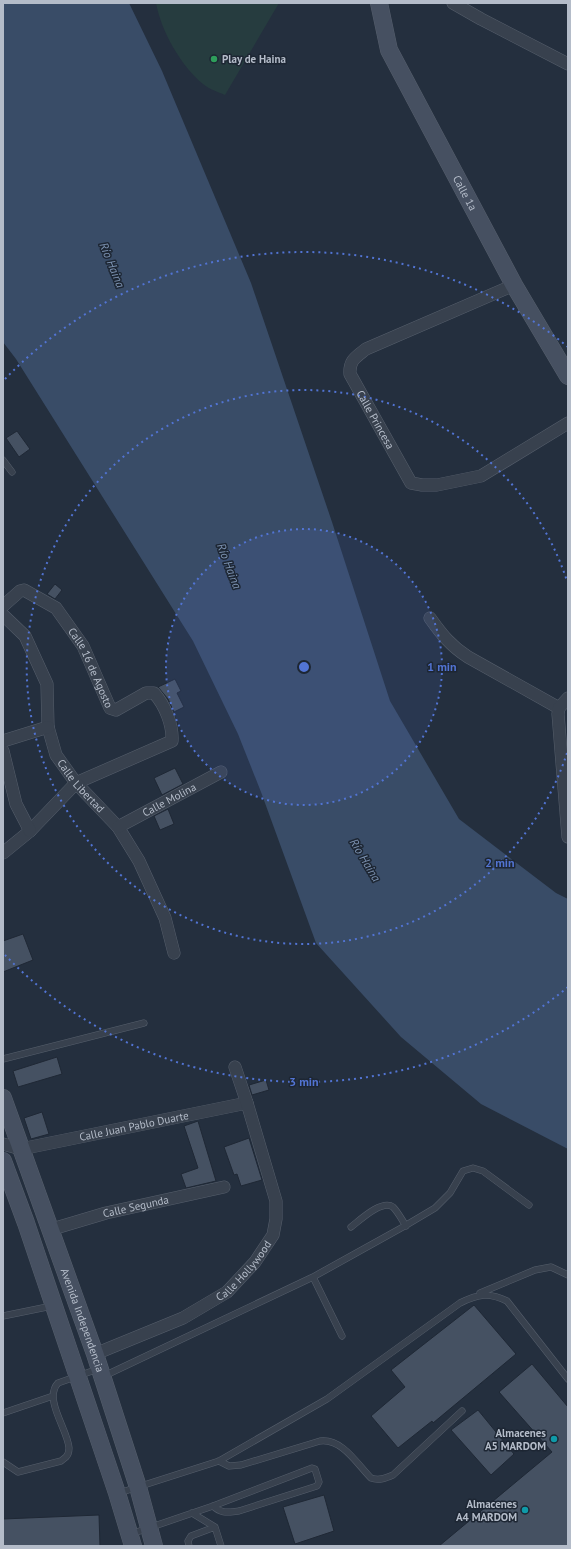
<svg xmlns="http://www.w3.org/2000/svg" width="571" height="1549" font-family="'PT Sans',sans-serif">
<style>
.green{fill:#263c3f}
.water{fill:#394c67}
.building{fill:#455162;stroke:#1f2835}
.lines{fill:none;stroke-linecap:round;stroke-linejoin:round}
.lane-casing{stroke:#565f6c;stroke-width:7}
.street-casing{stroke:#565f6c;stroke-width:13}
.secondary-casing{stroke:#565f6c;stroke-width:18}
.lane{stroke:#38414e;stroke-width:6}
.street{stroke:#38414e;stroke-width:12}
.secondary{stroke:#465061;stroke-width:17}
.ring{fill:none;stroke:#5274d3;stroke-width:2;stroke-dasharray:2 4}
.leisure-dot{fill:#2e9e5b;stroke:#1d2633;stroke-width:1.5}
.culture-dot{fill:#0f9aa8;stroke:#1d2633;stroke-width:1.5}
.labels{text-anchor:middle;stroke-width:3;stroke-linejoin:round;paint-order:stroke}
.poi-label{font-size:11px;font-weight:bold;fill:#b4bcc9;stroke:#1d2633;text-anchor:end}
.street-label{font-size:11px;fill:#b4bcc9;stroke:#1d2633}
.water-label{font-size:12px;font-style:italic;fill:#7c92b1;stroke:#1d2633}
.centre{fill:#5274d3;stroke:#1d2633;stroke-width:2}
.ring-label{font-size:12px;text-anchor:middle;font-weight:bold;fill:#5274d3;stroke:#1d2633;stroke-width:3;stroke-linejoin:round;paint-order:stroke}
</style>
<rect width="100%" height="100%" fill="#242f3e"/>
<!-- green -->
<path class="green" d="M156,3H279L225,95C218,92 209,89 203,84C181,66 161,31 156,3Z"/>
<!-- water -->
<path class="water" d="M3,3H129L162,71L251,283L332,522L390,701L459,819L556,893L568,899V1149L481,1104L401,1037L316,943L261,792L238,734L193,641L16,359L3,342Z"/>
<!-- building -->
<path class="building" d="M17,431L30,449L19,457L6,438Z
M55,584L62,590L55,599L47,594Z
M175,679L181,691L177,693L184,707L174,712L168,699L158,687Z
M175,768L183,784L162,795L154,778Z
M168,809L174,824L160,830L154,816Z
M23,934L33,960L3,972V941Z
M57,1057L62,1074L18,1087L13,1071Z
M266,1080L269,1090L252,1095L249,1085Z
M42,1112L49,1134L31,1139L24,1118Z
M198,1121L216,1181L186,1188L181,1174L198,1168L184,1126Z
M249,1138L262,1180L241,1186L237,1174L234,1175L224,1147Z
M474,1305L516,1354L433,1423L432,1421L398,1448L371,1416L405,1387L391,1370Z
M532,1364L568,1407V1546H439L552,1452L499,1392Z
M478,1410L514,1454L491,1475L451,1430Z
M324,1495L334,1531L295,1544L283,1507Z
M99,1515L100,1546H3V1519Z"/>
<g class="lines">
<defs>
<path id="lane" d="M3,460L12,472
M3,1059L144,1023
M351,1227C360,1220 382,1199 393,1207C398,1212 402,1220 406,1226
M313,1277L342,1336
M480,1293L535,1270L551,1267L568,1275
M3,1316L52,1306
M104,1376L313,1277L403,1227L435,1208L450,1193L463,1171L473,1168L483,1171L529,1205
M3,1413L53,1396
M219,1461L229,1466L241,1465L320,1441C342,1438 357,1464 371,1478C379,1481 386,1478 393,1475L462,1411
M3,1462L18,1472L61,1461L66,1457C68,1455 69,1451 69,1448C68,1430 43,1399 58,1383L98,1369
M119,1493L219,1461L327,1399L460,1303C478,1294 489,1292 507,1301L568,1379
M192,1513L215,1527L221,1546
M131,1534L213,1506L312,1468L315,1469L319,1482L317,1486L239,1511C228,1512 221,1514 213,1506
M189,1546L188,1541L191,1536L215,1527"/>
<g id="street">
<path d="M453,3L481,19L568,64"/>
<path id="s1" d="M514,285L366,349C356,357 349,360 350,374L411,483L422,485H437L481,476L568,423"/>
<path id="s2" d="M3,606L20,591L24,590L56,608L83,646L110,708L116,710L146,693H154C165,705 173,725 172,741L76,783L30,831L3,853"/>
<path id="s3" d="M3,615L25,636L47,684L48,727L56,755L76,783L118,827L139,861L165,918L174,953"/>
<path d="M430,618C442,635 451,646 468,657L559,708"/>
<path d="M3,741L48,727"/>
<path d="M3,751L16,804L30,831"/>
<path id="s4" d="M118,827L221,772"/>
<path d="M568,837L558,714L559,708L568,698"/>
<path id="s5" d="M3,1144L21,1149L247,1103"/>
<path id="s6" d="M49,1230L106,1213L224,1187"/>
<path id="s7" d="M95,1354L183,1318L227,1292L255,1262L273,1235L276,1219V1201L247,1103L235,1067"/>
</g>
<g id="secondary">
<path id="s8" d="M379,3L389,50L514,285L568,376"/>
<path id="s9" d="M3,1098L95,1354L138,1487L154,1546"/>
<path d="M3,1161L26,1223L117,1493L133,1546"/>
</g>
</defs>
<!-- lane casing -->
<use href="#lane" class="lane-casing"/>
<!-- street casing -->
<use href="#street" class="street-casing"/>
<!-- secondary casing -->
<use href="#secondary" class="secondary-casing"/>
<!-- lane -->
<use href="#lane" class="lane"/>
<!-- street -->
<use href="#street" class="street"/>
<!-- secondary -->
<use href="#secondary" class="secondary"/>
</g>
<!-- distance rings -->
<circle cx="304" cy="667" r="138" fill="#5274d3" fill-opacity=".12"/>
<g class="ring">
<circle cx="304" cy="667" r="138"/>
<path d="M567 753A277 277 0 1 1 567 581"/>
<path d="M568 987A415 415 0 0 1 5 955M5 379A415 415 0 0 1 568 347"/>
</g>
<!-- markers -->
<circle class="leisure-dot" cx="214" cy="59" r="4"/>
<g class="culture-dot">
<circle cx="554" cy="1439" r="4"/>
<circle cx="525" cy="1510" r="4"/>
</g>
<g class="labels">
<!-- poi labels -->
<g class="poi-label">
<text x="222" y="63" text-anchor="start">Play de Haina</text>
<text x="546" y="1437">Almacenes<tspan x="546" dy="13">A5 MARDOM</tspan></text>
<text x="517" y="1508">Almacenes<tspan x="517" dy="13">A4 MARDOM</tspan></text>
</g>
<!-- street labels -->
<g class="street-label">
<text dy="4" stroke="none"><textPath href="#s8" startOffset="210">Calle 1a</textPath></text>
<text dy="4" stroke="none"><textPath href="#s1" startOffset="245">Calle Princesa</textPath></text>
<text dy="4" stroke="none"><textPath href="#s2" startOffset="133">Calle 16 de Agosto</textPath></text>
<text dy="4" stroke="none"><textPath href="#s3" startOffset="195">Calle Libertad</textPath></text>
<text dy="4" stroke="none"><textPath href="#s4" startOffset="58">Calle Molina</textPath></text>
<text dy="4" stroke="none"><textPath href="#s5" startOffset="134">Calle Juan Pablo Duarte</textPath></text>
<text dy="4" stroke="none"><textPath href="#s6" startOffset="90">Calle Segunda</textPath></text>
<text dy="4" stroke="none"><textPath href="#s7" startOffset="173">Calle Hollywood</textPath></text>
<text dy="4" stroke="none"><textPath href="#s9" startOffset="236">Avenida Independencia</textPath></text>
</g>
<!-- water labels -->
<g class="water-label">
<text transform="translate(112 265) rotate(68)" y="4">Río Haina</text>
<text transform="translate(229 566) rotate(69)" y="4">Río Haina</text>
<text transform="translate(365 860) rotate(59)" y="4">Río Haina</text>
</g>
</g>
<circle cx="304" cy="667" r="6" class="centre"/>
<g class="ring-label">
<text x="442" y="671">1 min</text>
<text x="500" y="867">2 min</text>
<text x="304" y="1086">3 min</text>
</g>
<!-- border -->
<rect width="571" height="1549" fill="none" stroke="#b4bcc9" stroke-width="8"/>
</svg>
